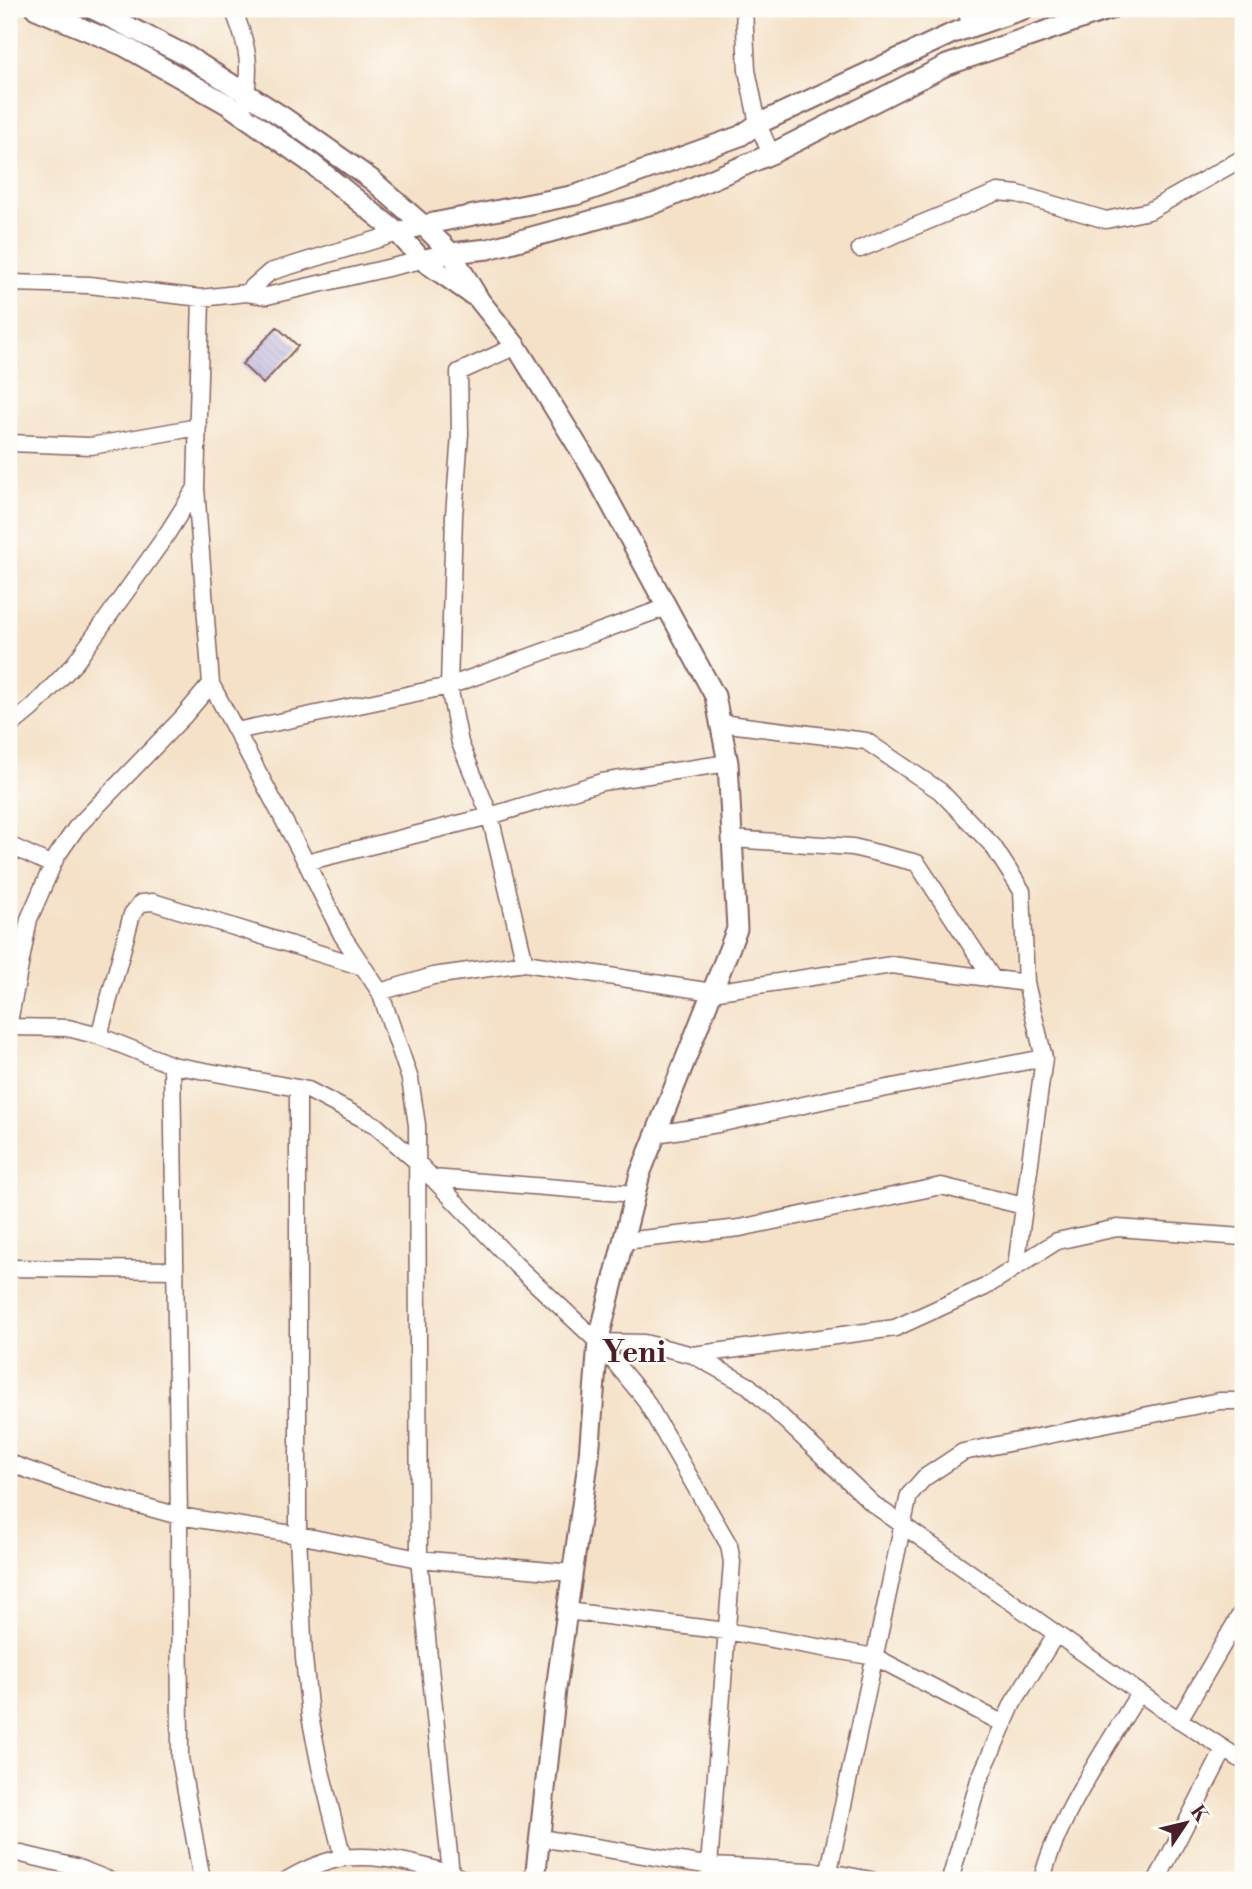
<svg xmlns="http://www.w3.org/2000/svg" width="1252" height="1889" font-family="'Libre Bodoni',serif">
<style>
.building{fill:url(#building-back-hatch)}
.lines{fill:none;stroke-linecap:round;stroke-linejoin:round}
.minor-casing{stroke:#866362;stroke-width:19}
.tertiary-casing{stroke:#866362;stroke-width:23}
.minor{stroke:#fff;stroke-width:16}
.tertiary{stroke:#fff;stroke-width:19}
.labels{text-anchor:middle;stroke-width:5;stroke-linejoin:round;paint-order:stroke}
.district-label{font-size:30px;font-weight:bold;fill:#4a1f2b;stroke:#fdfcf7}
</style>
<defs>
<pattern id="building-back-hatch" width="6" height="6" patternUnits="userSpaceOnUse" patternTransform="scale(1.75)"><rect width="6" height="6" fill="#baafdb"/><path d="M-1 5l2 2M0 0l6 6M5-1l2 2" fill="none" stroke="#998eb2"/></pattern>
</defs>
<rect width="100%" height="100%" fill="#fdfcf7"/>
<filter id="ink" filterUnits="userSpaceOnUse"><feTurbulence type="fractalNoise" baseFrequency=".0143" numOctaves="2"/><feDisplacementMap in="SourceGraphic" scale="14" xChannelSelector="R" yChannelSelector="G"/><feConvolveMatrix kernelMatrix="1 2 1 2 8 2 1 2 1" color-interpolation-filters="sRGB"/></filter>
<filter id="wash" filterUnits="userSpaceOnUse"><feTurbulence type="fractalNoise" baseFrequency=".00686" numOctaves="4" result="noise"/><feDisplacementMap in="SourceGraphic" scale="28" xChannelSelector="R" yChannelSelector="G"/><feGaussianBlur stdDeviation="1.57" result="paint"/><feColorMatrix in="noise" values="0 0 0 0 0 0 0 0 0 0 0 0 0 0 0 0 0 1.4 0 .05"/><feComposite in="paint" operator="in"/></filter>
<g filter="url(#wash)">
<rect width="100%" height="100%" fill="#f4e1c7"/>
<g id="blocks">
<!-- building -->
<path class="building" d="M277,327L298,346L263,384L242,364Z"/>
</g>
</g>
<g filter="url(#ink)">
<use href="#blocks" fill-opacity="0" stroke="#866362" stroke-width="2"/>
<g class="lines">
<defs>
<path id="minor" d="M233,9C248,46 252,64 244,105
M744,9L747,70L758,124L771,154
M966,9L971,27
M860,249L998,192L1018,194L1106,220L1149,211L1243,158
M9,283L89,285L201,298L246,293L267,296L422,260
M246,293L270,272L398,233
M516,346L459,372L460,434L454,516L449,686L460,743L490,816L525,963
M9,443L91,446L198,427
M196,488L211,684L306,862L342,935L380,992L410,1079L417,1125L419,1559L451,1874
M720,723L866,741L940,791L993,846L1022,891L1026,983L1044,1058L1016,1267
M9,727L32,708L75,663L165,537L196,488L201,298
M236,731L449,686L667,607
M732,839L853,847L917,863L993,979
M9,845L52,865
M306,862L490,816L602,782L728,763
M380,992L433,976L525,963L712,992L892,965L1026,983
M9,1022L29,919L56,857L76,828L183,717L211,684
M9,1027L68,1028L99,1036L172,1065L308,1090L375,1125L416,1161L516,1265L598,1342L644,1398L729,1545L732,1562L708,1880
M99,1036L132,914L141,903L153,902L363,967
M172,1065L179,1516L180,1758L202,1880
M298,1088V1535L304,1658L310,1716L320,1767L343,1858
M656,1134L718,1124L835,1098L1044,1058
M432,1178L635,1194
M624,1241L740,1228L941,1186L1024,1206
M9,1268L175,1270
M598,1342L644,1343L693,1355L749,1386L873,1504L1161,1708L1243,1761
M693,1355L895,1328L985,1287L1057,1241L1117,1228L1243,1237
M9,1463L78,1488L179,1516L298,1535L419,1559L572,1573
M567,1611L726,1631L875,1657L1004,1724
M1179,1720L1243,1610
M540,1838L711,1866L829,1872L871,1880
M9,1851L76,1867L109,1880
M287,1880C304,1870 324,1861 343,1858C382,1853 432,1867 468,1880
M827,1880L909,1495L924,1478L963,1452L1219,1401H1243
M950,1880L979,1780L1013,1703L1056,1634
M1042,1880C1056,1820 1107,1747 1139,1693
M1157,1880L1224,1750"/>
<path id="tertiary" d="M36,9L124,46L227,104L311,163L398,233L422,260L474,296
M93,9L187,56L283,117L372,180L423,225L451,253L480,301L516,346L592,469L715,696L728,763L737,929L640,1174L598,1342L589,1456L556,1689L535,1880
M398,233L423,225L576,195L740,136L758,124L953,33L1024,9
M422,260L451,253L488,249L656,203L771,154L947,65L1110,9"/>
</defs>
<!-- minor casing -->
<use href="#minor" class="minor-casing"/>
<!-- tertiary casing -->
<use href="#tertiary" class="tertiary-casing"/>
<!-- minor -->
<use href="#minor" class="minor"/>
<!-- tertiary -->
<use href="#tertiary" class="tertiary"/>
</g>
</g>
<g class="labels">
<!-- district labels -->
<g class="district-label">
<text x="634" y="1362">Yeni</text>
</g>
</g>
<!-- margin -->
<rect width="1252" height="1889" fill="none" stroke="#fdfcf7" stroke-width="35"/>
<!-- north arrow -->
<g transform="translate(1186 1823) rotate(55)" stroke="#fdfcf7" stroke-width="5" paint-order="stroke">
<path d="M0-5L12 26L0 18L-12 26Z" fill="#4a1f2b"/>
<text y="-10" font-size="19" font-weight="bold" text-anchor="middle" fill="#4a1f2b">K</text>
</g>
</svg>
